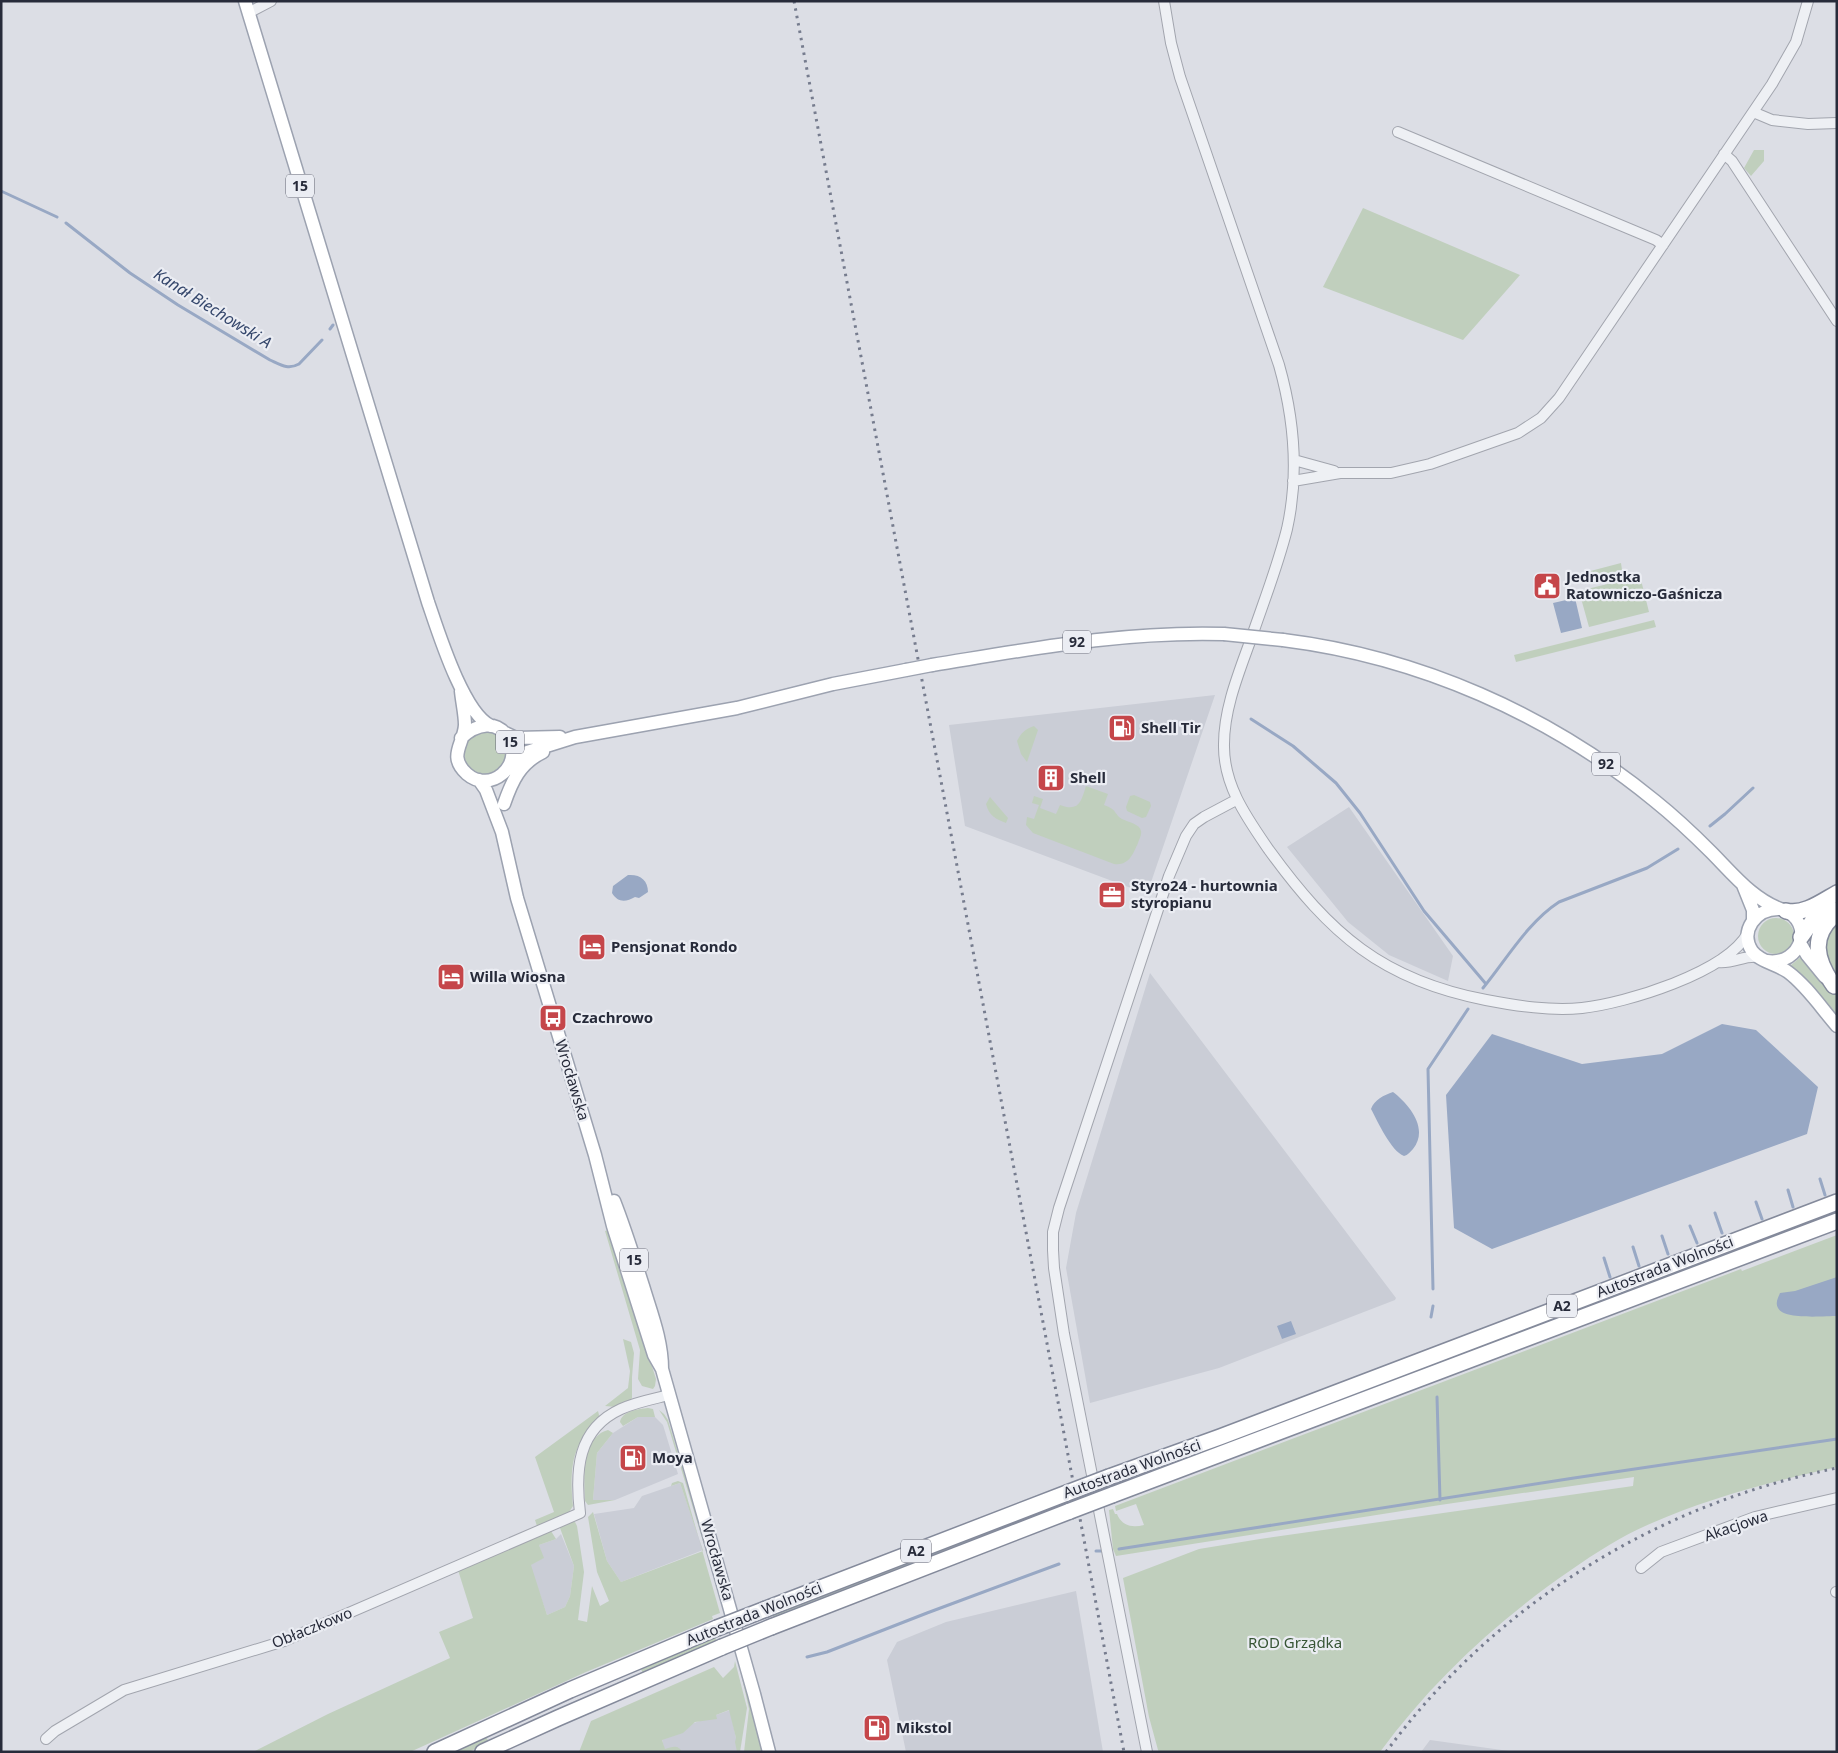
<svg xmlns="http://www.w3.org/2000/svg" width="1838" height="1753" font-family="'Noto Sans',sans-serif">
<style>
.built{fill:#cacdd6}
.green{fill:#c0cfbd}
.water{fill:#98a8c4}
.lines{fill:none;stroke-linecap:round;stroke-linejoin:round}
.stream{stroke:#98a8c4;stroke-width:3}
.minor-casing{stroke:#a2a5ae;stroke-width:12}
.major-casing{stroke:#9ca2b0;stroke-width:15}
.highway-casing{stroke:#848a9b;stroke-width:18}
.minor{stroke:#eef0f4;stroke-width:10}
.major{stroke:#fff;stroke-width:12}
.highway{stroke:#fff;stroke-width:15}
.rail{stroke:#767c8e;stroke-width:3;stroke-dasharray:2.5 5;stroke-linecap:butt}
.major-bridge-casing{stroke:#9ca2b0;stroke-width:15;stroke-linecap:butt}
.highway-bridge-casing{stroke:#848a9b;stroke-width:18;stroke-linecap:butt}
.major-bridge{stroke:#fff;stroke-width:12}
.highway-bridge{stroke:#fff;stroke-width:15}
.labels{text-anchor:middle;stroke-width:4.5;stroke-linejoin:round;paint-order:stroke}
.shield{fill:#ebedf3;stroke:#626572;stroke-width:1}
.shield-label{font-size:14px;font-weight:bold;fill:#272b3a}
.poi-label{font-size:15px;font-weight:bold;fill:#272b3a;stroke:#ebedf3;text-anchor:start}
.street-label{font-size:15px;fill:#272b3a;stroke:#ebedf3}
.park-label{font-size:15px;fill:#375535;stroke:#ebedf3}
.water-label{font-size:16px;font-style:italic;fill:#34466b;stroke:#ebedf3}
</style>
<rect width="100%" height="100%" fill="#dcdee5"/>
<!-- built -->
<path class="built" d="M1215,695L1147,894L965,826L949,725Z
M1349,807L1453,956L1448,981L1389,955L1348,922L1287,847Z
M1150,973L1396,1298L1395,1300L1219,1368L1090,1403L1066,1268L1076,1213Z
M638,1417H655L663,1425L678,1474L615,1500H593L597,1453L613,1433Z
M680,1483L703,1550L621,1582L607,1561L594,1514L634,1508L642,1496Z
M561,1534L574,1566L570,1596L565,1607L547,1615L530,1565L543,1558L539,1545L556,1539Z
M1076,1591L1103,1752H906L887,1660L897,1642L946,1622Z
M730,1710L739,1752H665L661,1735Z
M1430,1740L1509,1751V1752H1421Z"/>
<!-- green -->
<path class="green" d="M1754,150H1764V161L1751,176L1744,168Z
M1363,208L1520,275L1463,340L1323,287Z
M1621,563L1622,570L1580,580L1579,574Z
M1640,576L1649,612L1589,627L1579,591Z
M1654,620L1656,627L1516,662L1514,655Z
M1034,726L1038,730L1027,762L1021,754L1017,741C1021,733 1025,729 1034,726Z
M464 753a21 21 0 1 1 42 0a21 21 0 1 1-42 0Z
M1086,786L1108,794L1104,805C1118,810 1113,813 1122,819C1128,822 1140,824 1141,831C1142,835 1139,839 1138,843C1133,854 1129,866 1114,864L1033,833L1026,825L1027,817L1034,819L1039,805L1032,803L1034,796L1043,799L1040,808L1056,814L1060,805C1079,812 1081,802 1086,786Z
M1134,795L1150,802L1151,806L1146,817L1142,818L1127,811L1126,807L1130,796Z
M990,797L1008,818L1006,823C996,819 989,816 986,804Z
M1758 936a18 18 0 1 1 36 0a18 18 0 1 1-36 0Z
M1837,922V977C1823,957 1820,941 1837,922Z
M1803,955L1837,996V1020L1790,966Z
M1837,1209V1214L1111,1488V1484Z
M609,1230L656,1379L655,1386L653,1389L642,1386L638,1379L640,1350L605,1231Z
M1837,1235V1467C1774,1481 1711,1497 1652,1523C1623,1535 1597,1552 1571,1570C1498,1620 1432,1681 1380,1752H1159L1158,1750L1149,1717L1123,1578L1199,1549L1260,1539L1633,1486L1634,1477L1440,1505L1116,1556L1113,1549L1109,1510L1113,1509L1115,1514H1117C1122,1526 1132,1528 1144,1525L1136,1504L1116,1511L1115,1506L1741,1269L1742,1271Z
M623,1339L631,1342L634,1353L632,1377V1398L630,1401L616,1407L605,1406L628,1388L630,1371Z
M648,1408L653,1409L655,1417H638L623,1426L620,1422C622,1411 638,1409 648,1408Z
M659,1410L664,1414L668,1420L725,1610L724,1611L667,1422Z
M598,1411L600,1419C592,1428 583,1437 578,1447C570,1464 571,1488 573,1506L567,1515L537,1526L535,1520L554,1512L535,1457Z
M608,1430L613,1433L597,1453L593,1500H615L588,1505L585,1501C584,1480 581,1437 608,1430Z
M678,1481L683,1483L720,1613L712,1616L713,1619L586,1672L410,1752H253L328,1714L450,1658L439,1632L473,1618L458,1570L551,1531L556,1539L539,1545L544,1558L531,1565L547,1615L565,1607L570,1596L574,1566L560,1528C563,1524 570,1521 575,1522L577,1526L584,1572L578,1620L587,1622L592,1586L600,1606L609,1601L597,1572L588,1517L593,1512L607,1561L621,1582L703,1551L680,1483L671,1486L672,1483Z
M1067,1501L1069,1504L774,1619L772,1613Z
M714,1635L718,1644L643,1674L640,1666Z
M739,1655L760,1742L762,1752H744L749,1709L737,1656Z
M735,1661L747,1708L740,1752H737L735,1742L736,1738L729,1710L716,1715L717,1719L695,1722L683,1733L662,1740L665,1749C672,1747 678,1744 682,1752H579L591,1721L714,1667L723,1678L734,1667Z
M485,1735L489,1742L469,1752H449Z"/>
<!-- water -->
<path class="water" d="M1575,598L1582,628L1561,633L1553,603Z
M628,875C640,874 648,880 648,892L639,898L635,897C626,902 618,903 612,893L613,886Z
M1722,1024L1756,1030L1818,1087L1807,1134L1492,1249L1454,1228L1446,1095L1492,1034L1582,1064L1662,1054Z
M1393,1092C1410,1105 1429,1129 1413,1149C1410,1152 1408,1155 1404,1156C1391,1151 1378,1122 1371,1109C1374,1100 1384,1095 1393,1092Z
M1837,1277V1316C1824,1316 1784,1320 1778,1308C1775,1303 1778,1298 1780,1293L1795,1291Z
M1291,1321L1296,1334L1282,1339L1277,1326Z"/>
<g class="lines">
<!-- stream -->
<path class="stream" d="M1,191L57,217
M66,223L130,273L178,305L270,360C281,365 288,370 299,364L322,340
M330,329L333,325
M1251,719L1293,746L1336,783L1360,813L1424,911L1486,984
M1710,826L1725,814L1753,788
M1483,988C1506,960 1528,922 1559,902L1647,868L1678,849
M1820,1179L1825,1195
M1788,1190L1793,1207
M1756,1202L1762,1219
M1715,1213L1722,1233
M1690,1226L1697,1243
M1662,1236L1668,1254
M1633,1247L1639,1266
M1604,1258L1610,1277
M1433,1289L1428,1069L1468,1009
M1431,1317L1433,1306
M1437,1397L1440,1500
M1119,1549L1574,1478L1837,1439
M1096,1551H1102
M807,1657L827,1652L927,1613L1059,1564"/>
<defs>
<path id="minor" d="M1164,1L1171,43L1180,77L1279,365C1294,418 1299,475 1287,529C1278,565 1264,601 1252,636C1240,670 1224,707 1224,744C1223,785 1247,818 1269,850C1330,934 1382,980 1486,1000C1518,1006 1550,1011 1582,1008C1626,1003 1726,973 1748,933
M248,13L271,1
M1753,112L1772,120L1808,124L1837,123
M1398,132L1656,240L1663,245
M1724,154L1732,161L1837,321
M1294,460L1334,471
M1293,481L1340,473H1391L1430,464L1518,433L1541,418L1559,398L1772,84L1796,42L1808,1
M1718,962C1733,964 1744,955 1758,957
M1641,1568L1661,1552L1755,1517L1837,1498
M1836,1592H1837
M46,1739L55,1731L124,1690L284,1641L580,1513C575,1471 577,1429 621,1409C636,1402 653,1399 669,1395
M1147,1752L1064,1334L1054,1268L1053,1250V1232L1059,1208L1169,876L1186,836L1194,824L1204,817L1236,800"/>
<path id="major" d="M245,1L428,602C438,631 463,713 491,726
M1283,640C1419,657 1549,714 1655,801C1675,817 1693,834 1711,852C1732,873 1753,900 1783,910C1815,921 1802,966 1767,961
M932,665C1031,649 1123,631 1224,634
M461,691C462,702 465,714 465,725C464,744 447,756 467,774C490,794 523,766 509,740C498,718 476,724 461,738
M503,732L516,738L560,737
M510,765L515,758L524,753L575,737L737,708L833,684L906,670
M479,780L486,790L502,832L517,898L595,1155L613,1226L654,1355L662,1369L754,1694L769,1752
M504,804C512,781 520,763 543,752
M1743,885L1753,910V920
M1778,909C1756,909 1739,931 1752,951C1760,962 1777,964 1788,972C1807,986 1822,1009 1837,1026
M1800,943L1807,955L1825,977
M614,1201C625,1229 634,1258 643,1286C651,1313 662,1340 662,1369"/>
<path id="highway" d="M1786,911C1804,915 1821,902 1837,893
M1801,937L1811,923L1836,910
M1834,986C1816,960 1809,936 1837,913
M1109,1477L1220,1437L1837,1202
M1112,1495L1837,1221
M766,1609L1067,1493
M771,1627L1070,1511
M435,1752L570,1690L717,1628
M483,1752L558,1718L722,1647"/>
</defs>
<!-- minor casing -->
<use href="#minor" class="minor-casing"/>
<!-- major casing -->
<use href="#major" class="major-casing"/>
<!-- highway casing -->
<use href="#highway" class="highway-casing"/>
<!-- minor -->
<use href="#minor" class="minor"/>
<!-- major -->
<use href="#major" class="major"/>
<!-- highway -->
<use href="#highway" class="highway"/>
<!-- rail -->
<path class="rail" d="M794,1L1124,1752
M1386,1752C1495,1604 1657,1504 1837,1468"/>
<defs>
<path id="major-bridge" d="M1224,634L1283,640
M906,670L932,665"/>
<path id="highway-bridge" d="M1067,1493L1109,1477
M1070,1511L1112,1495
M717,1628L766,1609
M722,1647L771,1627"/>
</defs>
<!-- major-bridge casing -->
<use href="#major-bridge" class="major-bridge-casing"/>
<!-- highway-bridge casing -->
<use href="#highway-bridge" class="highway-bridge-casing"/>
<!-- major-bridge -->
<use href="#major-bridge" class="major-bridge"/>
<!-- highway-bridge -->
<use href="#highway-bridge" class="highway-bridge"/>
</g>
<!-- icons -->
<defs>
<symbol id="civic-square" viewBox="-11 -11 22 22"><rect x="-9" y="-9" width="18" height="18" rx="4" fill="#c5464a" stroke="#ebedf3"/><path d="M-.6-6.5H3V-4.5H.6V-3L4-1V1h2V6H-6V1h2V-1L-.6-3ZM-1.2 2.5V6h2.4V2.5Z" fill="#fff"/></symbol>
<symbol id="fuel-square" viewBox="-11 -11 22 22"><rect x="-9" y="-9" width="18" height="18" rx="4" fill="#c5464a" stroke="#ebedf3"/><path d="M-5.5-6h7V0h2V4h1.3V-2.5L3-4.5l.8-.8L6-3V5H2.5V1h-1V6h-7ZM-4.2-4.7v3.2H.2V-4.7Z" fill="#fff"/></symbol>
<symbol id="building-square" viewBox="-11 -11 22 22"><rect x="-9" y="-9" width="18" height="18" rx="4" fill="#c5464a" stroke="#ebedf3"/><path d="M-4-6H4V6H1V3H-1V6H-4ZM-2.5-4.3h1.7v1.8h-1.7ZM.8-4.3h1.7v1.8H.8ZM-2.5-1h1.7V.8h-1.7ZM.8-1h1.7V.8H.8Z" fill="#fff"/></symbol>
<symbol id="office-square" viewBox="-11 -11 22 22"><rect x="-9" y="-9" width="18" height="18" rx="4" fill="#c5464a" stroke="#ebedf3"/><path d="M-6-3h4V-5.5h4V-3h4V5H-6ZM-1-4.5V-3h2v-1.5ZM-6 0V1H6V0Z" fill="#fff"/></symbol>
<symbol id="hotel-square" viewBox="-11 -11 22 22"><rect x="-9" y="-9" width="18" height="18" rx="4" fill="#c5464a" stroke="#ebedf3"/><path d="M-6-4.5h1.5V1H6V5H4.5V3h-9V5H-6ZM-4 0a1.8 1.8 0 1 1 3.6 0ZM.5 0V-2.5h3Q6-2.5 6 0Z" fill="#fff"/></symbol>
<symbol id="bus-square" viewBox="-11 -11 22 22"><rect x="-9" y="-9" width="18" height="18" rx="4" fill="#c5464a" stroke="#ebedf3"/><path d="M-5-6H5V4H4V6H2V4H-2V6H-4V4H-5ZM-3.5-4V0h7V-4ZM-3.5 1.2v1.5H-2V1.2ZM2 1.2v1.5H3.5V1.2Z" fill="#fff"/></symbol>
</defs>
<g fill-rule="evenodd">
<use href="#civic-square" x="1531" y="570" width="32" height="32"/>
<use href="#fuel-square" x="1106" y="712" width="32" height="32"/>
<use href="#building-square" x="1035" y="762" width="32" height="32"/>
<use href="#office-square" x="1096" y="879" width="32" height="32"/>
<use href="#hotel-square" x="576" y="931" width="32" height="32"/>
<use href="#hotel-square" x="435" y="961" width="32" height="32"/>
<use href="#bus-square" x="537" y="1002" width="32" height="32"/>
<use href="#fuel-square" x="617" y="1442" width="32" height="32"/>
<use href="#fuel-square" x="861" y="1712" width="32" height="32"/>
</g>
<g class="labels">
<!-- shield labels -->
<g class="shield">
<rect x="286" y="174.5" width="28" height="23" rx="4"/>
<rect x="1063" y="630.5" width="28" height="23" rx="4"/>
<rect x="496" y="730.5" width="28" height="23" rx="4"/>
<rect x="1592" y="752.5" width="28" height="23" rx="4"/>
<rect x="620" y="1248.5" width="28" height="23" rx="4"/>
<rect x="1547" y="1294.5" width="30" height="23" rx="4"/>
<rect x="901" y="1539.5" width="30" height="23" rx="4"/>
</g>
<g class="shield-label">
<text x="300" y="191">15</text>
<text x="1077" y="647">92</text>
<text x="510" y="747">15</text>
<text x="1606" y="769">92</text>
<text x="634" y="1265">15</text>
<text x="1562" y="1311">A2</text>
<text x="916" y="1556">A2</text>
</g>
<!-- poi labels -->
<g class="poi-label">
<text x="1566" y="582">Jednostka<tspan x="1566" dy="17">Ratowniczo-Gaśnicza</tspan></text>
<text x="1141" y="733">Shell Tir</text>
<text x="1070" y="783">Shell</text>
<text x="1131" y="891">Styro24 - hurtownia<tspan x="1131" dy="17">styropianu</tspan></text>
<text x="611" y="952">Pensjonat Rondo</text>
<text x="470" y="982">Willa Wiosna</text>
<text x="572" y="1023">Czachrowo</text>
<text x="652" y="1463">Moya</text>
<text x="896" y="1733">Mikstol</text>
</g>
<!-- street labels -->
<g class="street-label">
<text transform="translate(572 1080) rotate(73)" y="5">Wrocławska</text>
<text transform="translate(1665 1267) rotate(-21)" y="5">Autostrada Wolności</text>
<text transform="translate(1132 1469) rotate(-20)" y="5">Autostrada Wolności</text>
<text transform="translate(1736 1526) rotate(-19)" y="5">Akacjowa</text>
<text transform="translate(717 1560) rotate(74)" y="5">Wrocławska</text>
<text transform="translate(754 1614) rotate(-22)" y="5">Autostrada Wolności</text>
<text transform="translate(312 1628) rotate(-22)" y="5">Obłaczkowo</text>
</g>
<!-- park labels -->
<g class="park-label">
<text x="1295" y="1648">ROD Grządka</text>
</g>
<!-- water labels -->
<g class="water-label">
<text transform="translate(213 308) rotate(32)" y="6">Kanał Biechowski A</text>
</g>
</g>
<!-- border -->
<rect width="1838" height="1753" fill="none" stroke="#272b3a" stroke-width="5"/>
</svg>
